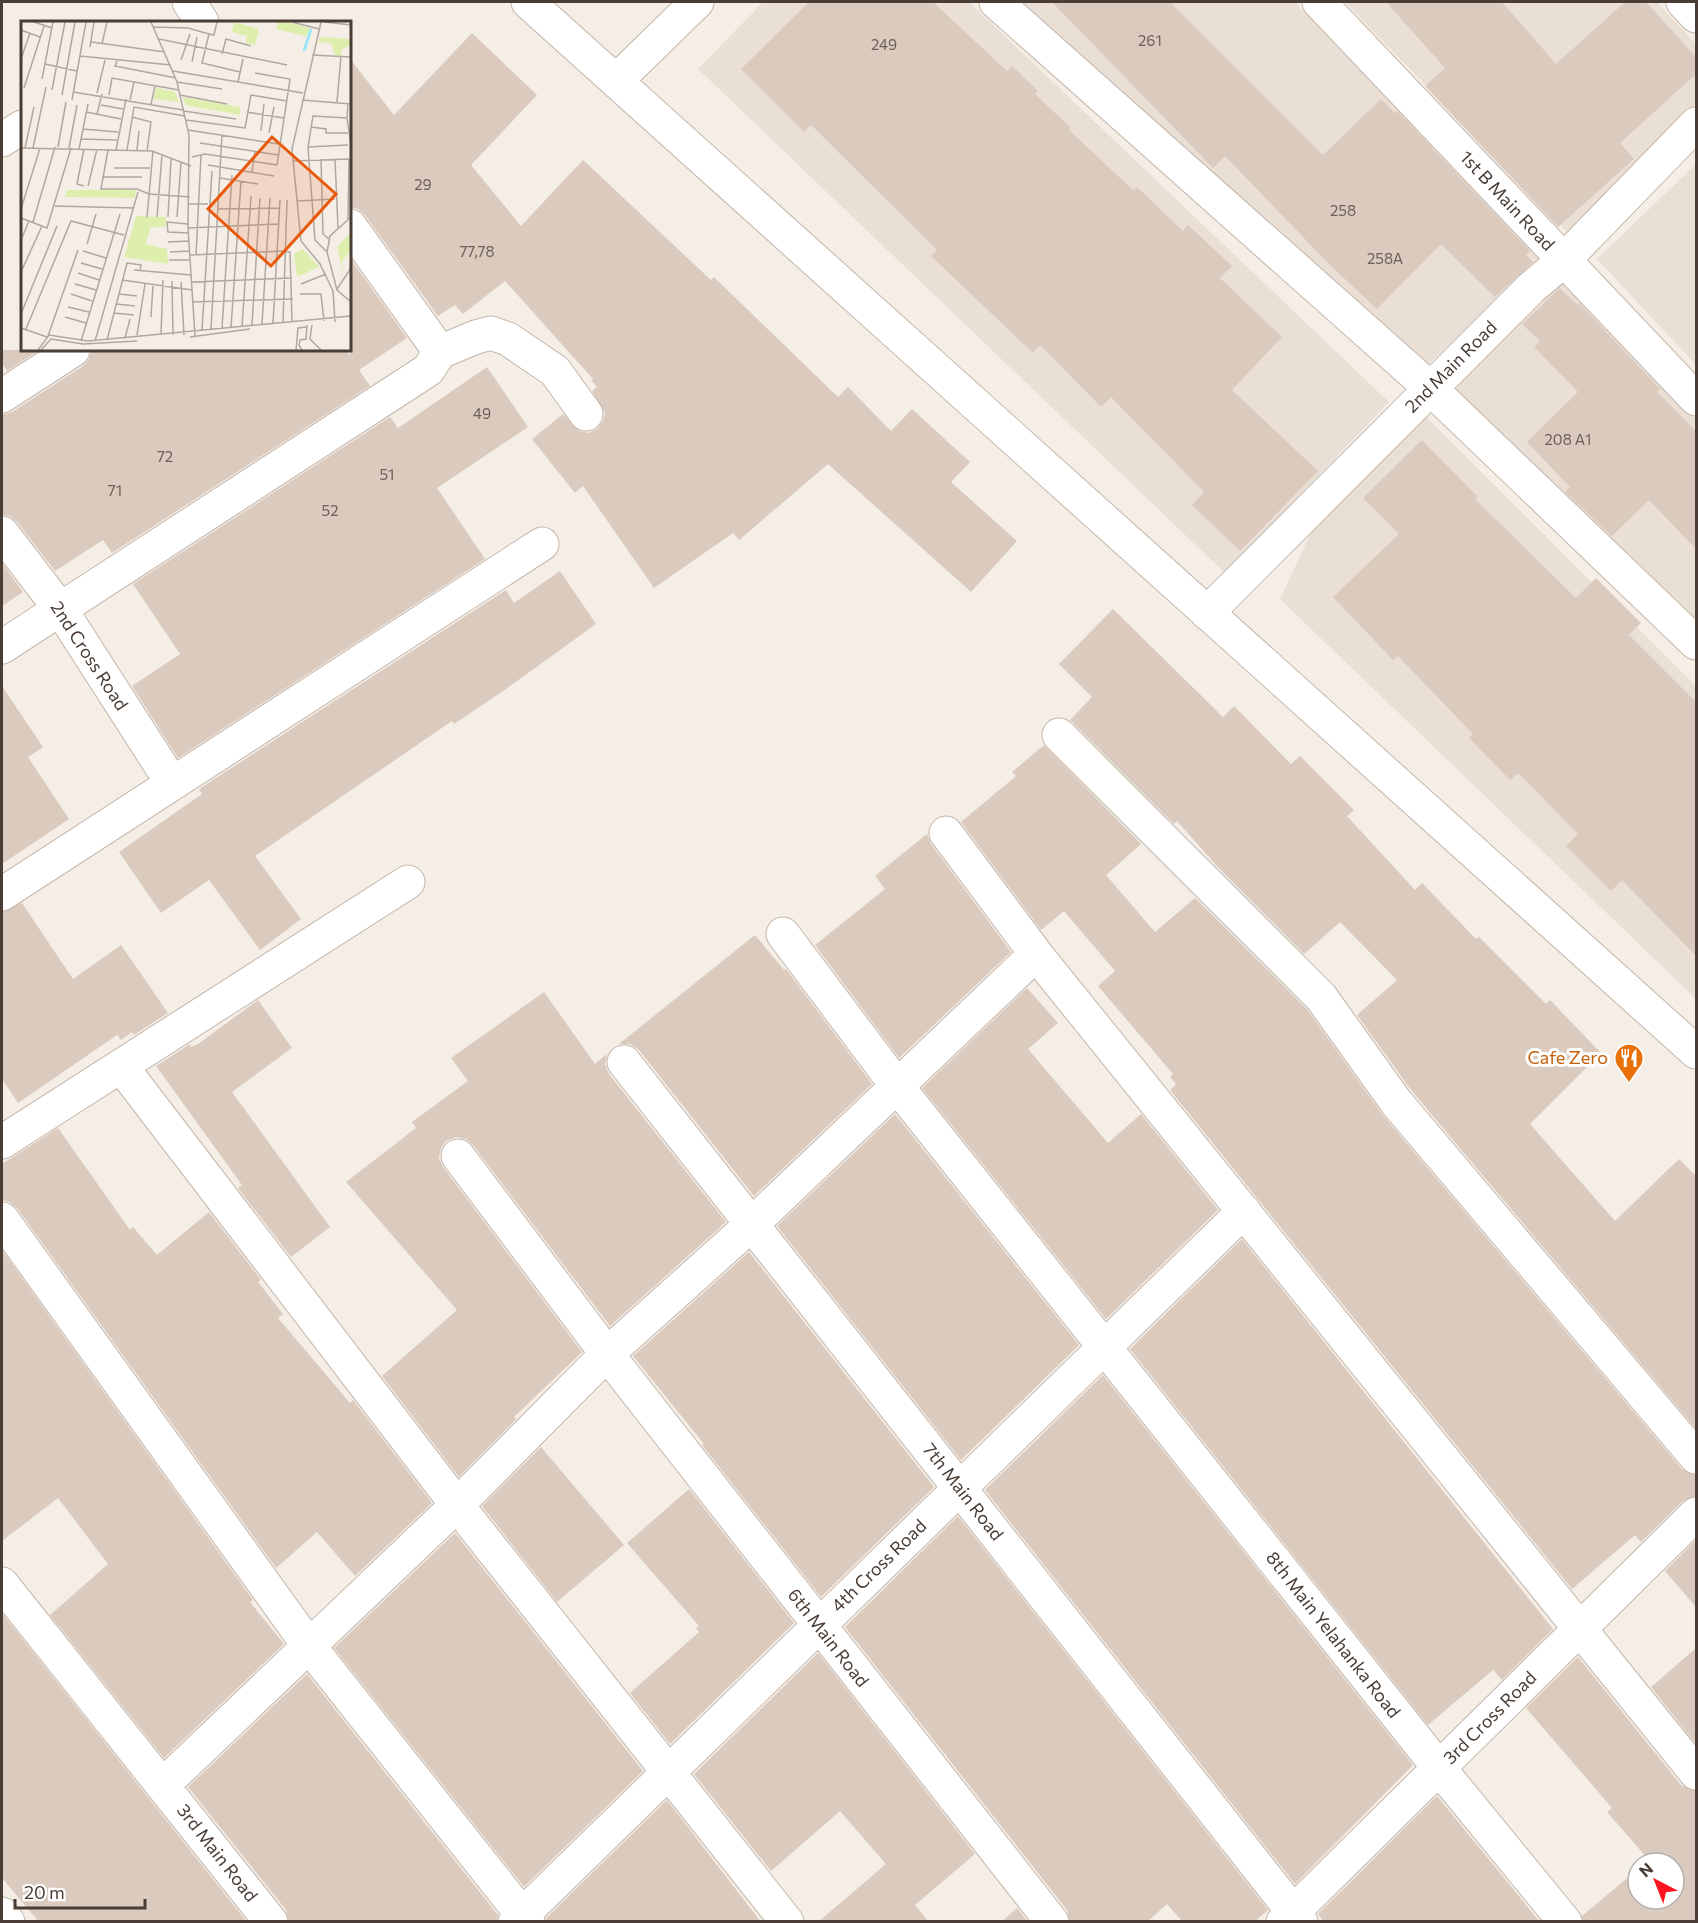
<svg xmlns="http://www.w3.org/2000/svg" width="1698" height="1923" font-family="Commissioner,sans-serif">
  <rect width="100%" height="100%" fill="#f5eee7"/>
  <path fill="#eadfd4" d="M 763,2 L 969,2 L 1389,402 L 1225,573 L 698,69 Z
    M 1018,2 L 1295,2 L 1541,260 L 1424,368 Z
    M 1345,2 L 1657,2 L 1696,44 L 1696,104 L 1568,233 Z
    M 1696,164 L 1696,365 L 1597,259 Z
    M 1569,276 L 1696,416 L 1696,635 L 1449,391 Z
    M 1425,416 L 1696,686 L 1696,999 L 1280,599 L 1315,524 Z"/>
  <path fill="#dbcabe" d="M 809,2 L 933,2 L 1007,71 L 1012,66 L 1038,91 L 1035,94 L 1071,128 L 1069,130 L 1134,191 L 1137,187 L 1183,231 L 1188,225 L 1232,266 L 1220,278 L 1282,337 L 1232,390 L 1318,471 L 1240,551 L 1192,505 L 1204,492 L 1111,397 L 1101,407 L 1040,345 L 1033,353 L 931,256 L 937,250 L 811,125 L 804,132 L 741,69 Z
    M 1052,2 L 1170,2 L 1323,155 L 1381,99 L 1395,113 L 1397,111 L 1530,251 L 1526,255 L 1533,262 L 1495,297 L 1441,244 L 1377,309 L 1328,263 L 1225,156 L 1213,168 Z
    M 1386,2 L 1502,2 L 1556,64 L 1625,2 L 1646,2 L 1696,57 L 1696,74 L 1620,143 L 1634,159 L 1558,227 L 1425,86 L 1445,68 Z
    M 472,33 L 537,95 L 471,165 L 521,226 L 583,160 L 711,280 L 714,277 L 838,397 L 848,387 L 891,431 L 912,409 L 970,462 L 951,482 L 1017,541 L 971,592 L 828,464 L 739,540 L 733,533 L 654,588 L 583,486 L 575,493 L 532,439 L 563,414 L 579,431 L 588,433 L 597,429 L 603,421 L 605,413 L 592,391 L 597,387 L 591,380 L 593,379 L 505,281 L 463,314 L 455,305 L 438,316 L 365,215 L 358,209 L 350,207 L 350,59 L 394,115 Z
    M 350,258 L 407,338 L 359,370 L 370,386 L 112,553 L 103,540 L 55,571 L 17,522 L 10,516 L 2,515 L 2,415 L 12,412 L 83,366 L 89,359 L 92,350 L 346,350 L 350,355 Z
    M 1560,288 L 1577,305 L 1579,303 L 1660,389 L 1657,392 L 1696,431 L 1696,549 L 1649,500 L 1612,536 L 1565,492 L 1570,487 L 1527,442 L 1578,392 L 1534,347 L 1540,341 L 1522,324 Z
    M 2,350 L 39,350 L 7,371 L 2,363 Z
    M 487,367 L 528,427 L 437,488 L 485,559 L 178,758 L 132,686 L 180,654 L 133,584 L 390,417 L 398,428 Z
    M 1422,440 L 1478,497 L 1475,499 L 1576,598 L 1596,578 L 1641,623 L 1629,635 L 1696,702 L 1696,956 L 1622,880 L 1611,891 L 1566,846 L 1578,834 L 1518,773 L 1510,780 L 1469,738 L 1473,734 L 1398,656 L 1393,660 L 1333,597 L 1399,534 L 1363,498 Z
    M 2,563 L 23,592 L 2,606 Z
    M 560,571 L 596,624 L 506,689 L 454,724 L 452,721 L 255,856 L 301,919 L 260,950 L 209,880 L 161,913 L 119,852 L 202,794 L 199,789 L 506,590 L 514,603 Z
    M 1113,609 L 1223,717 L 1234,706 L 1291,764 L 1300,756 L 1354,810 L 1347,816 L 1415,890 L 1422,883 L 1476,939 L 1479,937 L 1546,1004 L 1550,1000 L 1601,1053 L 1530,1124 L 1615,1221 L 1679,1159 L 1696,1176 L 1696,1429 L 1411,1090 L 1357,1015 L 1397,980 L 1340,922 L 1304,954 L 1216,865 L 1177,821 L 1174,824 L 1070,720 L 1092,697 L 1059,664 Z
    M 2,686 L 43,747 L 28,757 L 69,819 L 2,864 Z
    M 1044,745 L 1141,844 L 1106,875 L 1155,932 L 1195,898 L 1307,1009 L 1382,1114 L 1682,1469 L 1696,1475 L 1696,1496 L 1683,1501 L 1641,1542 L 1635,1535 L 1572,1589 L 1170,1090 L 1176,1084 L 1170,1077 L 1173,1074 L 1098,986 L 1115,971 L 1064,911 L 1041,930 L 961,822 L 1016,776 L 1012,772 Z
    M 927,834 L 931,844 L 1011,952 L 899,1058 L 815,945 L 885,889 L 875,876 Z
    M 22,903 L 73,979 L 121,945 L 168,1013 L 134,1035 L 132,1032 L 121,1040 L 117,1035 L 18,1103 L 2,1079 L 2,912 Z
    M 755,935 L 784,970 L 786,969 L 872,1084 L 754,1196 L 639,1050 L 630,1044 L 619,1044 Z
    M 1027,988 L 1058,1023 L 1028,1049 L 1108,1143 L 1141,1114 L 1218,1210 L 1106,1319 L 922,1088 Z
    M 544,992 L 595,1064 L 607,1054 L 605,1064 L 609,1074 L 726,1222 L 610,1326 L 473,1145 L 466,1139 L 456,1137 L 446,1141 L 441,1148 L 439,1158 L 443,1167 L 582,1352 L 514,1417 L 516,1419 L 459,1477 L 382,1376 L 457,1310 L 346,1182 L 416,1128 L 412,1122 L 468,1081 L 451,1058 Z
    M 258,1000 L 292,1048 L 232,1092 L 330,1227 L 291,1257 L 238,1188 L 242,1185 L 156,1066 L 190,1044 L 191,1047 L 198,1044 Z
    M 895,1114 L 1079,1345 L 961,1460 L 777,1226 Z
    M 58,1128 L 130,1230 L 133,1227 L 157,1255 L 209,1212 L 261,1280 L 258,1282 L 283,1314 L 278,1318 L 350,1403 L 353,1400 L 432,1503 L 355,1576 L 317,1532 L 276,1568 L 17,1208 L 10,1202 L 2,1200 L 2,1164 Z
    M 1242,1239 L 1553,1629 L 1502,1680 L 1493,1670 L 1428,1725 L 1130,1349 Z
    M 2,1250 L 253,1600 L 250,1602 L 284,1644 L 164,1758 L 50,1615 L 108,1564 L 58,1498 L 2,1541 Z
    M 749,1252 L 934,1487 L 821,1597 L 702,1445 L 704,1444 L 633,1356 Z
    M 1103,1375 L 1413,1765 L 1295,1884 L 985,1490 Z
    M 541,1447 L 624,1545 L 557,1602 L 482,1506 Z
    M 689,1489 L 794,1623 L 670,1744 L 630,1693 L 699,1632 L 696,1628 L 699,1626 L 627,1543 Z
    M 958,1516 L 1268,1910 L 1254,1922 L 1183,1922 L 1167,1904 L 1147,1922 L 1070,1922 L 1067,1910 L 845,1627 Z
    M 455,1533 L 643,1771 L 524,1887 L 334,1648 Z
    M 1696,1540 L 1696,1607 L 1665,1571 Z
    M 2,1613 L 247,1922 L 39,1922 L 2,1878 Z
    M 1696,1648 L 1696,1744 L 1651,1687 Z
    M 818,1653 L 975,1854 L 915,1905 L 929,1922 L 818,1922 L 886,1864 L 840,1811 L 771,1871 L 694,1774 Z
    M 1578,1657 L 1681,1785 L 1696,1791 L 1696,1922 L 1583,1922 L 1582,1916 L 1638,1869 L 1638,1899 L 1674,1899 L 1674,1863 L 1645,1863 L 1649,1860 L 1607,1812 L 1612,1808 L 1526,1708 Z
    M 307,1674 L 498,1915 L 497,1922 L 289,1922 L 286,1910 L 188,1787 Z
    M 1437,1796 L 1540,1922 L 1324,1922 L 1318,1914 Z
    M 667,1800 L 761,1922 L 546,1922 L 546,1918 Z
    M 1017,1908 L 1028,1922 L 1001,1922 Z"/>
  <g fill="none" stroke-linecap="round" stroke-linejoin="round">
    <g stroke="#c5b6ab" stroke-width="35">
      <path id="minor" d="M 189,2 L 202,22
        M 996,2 L 1430,388 L 1696,643
        M 1319,2 L 1696,399
        M 1683,2 L 1696,16
        M 616,81 L 697,2
        M 2,140 L 22,127
        M 350,226 L 440,352
        M 2,396 L 73,350
        M 2,533 L 61,610 L 172,783
        M 1207,613 L 1531,288 L 1563,261 L 1696,124
        M 2,647 L 428,370 L 440,352 L 476,337 L 491,333 L 508,339 L 555,371 L 586,414
        M 1059,735 L 1321,997 L 1396,1102 L 1696,1457
        M 946,833 L 1036,954 L 1696,1773
        M 2,894 L 542,544
        M 783,934 L 897,1086 L 1439,1768 L 1565,1922
        M 624,1062 L 1301,1922
        M 121,1066 L 457,1505 L 787,1922
        M 2,1142 L 408,882
        M 458,1156 L 607,1354 L 1052,1922
        M 2,1219 L 309,1646 L 528,1922
        M 2,1584 L 271,1922
        M 163,1785 L 457,1505 L 607,1354 L 752,1224 L 1036,954
        M 2,1914 L 8,1922
        M 515,1922 L 1244,1211
        M 1283,1922 L 1696,1514"/>
    </g>
    <g stroke="#c5b6ab" stroke-width="35">
      <path id="tertiary" d="M 528,2 L 1696,1052"/>
    </g>
    <use href="#minor" stroke="#fff" stroke-width="33"/>
    <use href="#tertiary" stroke="#fff" stroke-width="33"/>
  </g>
  <defs>
    <g id="restaurant-pin" transform="scale(1.5)"><path d="M0 17L-7.5 6A9.5 9.5 0 1 1 7.5 6Z" fill="#e8710a" stroke="#fff"/><path d="M-5-6h1v4h1v-4h1v4h1v-4h1v5L-1.5 .5V6h-2V.5L-5-1ZM5-6V6H3V1.5H1.5Q1.5-4 5-6Z" fill="#fff"/></g>
  </defs>
  <g fill-rule="evenodd">
    <use href="#restaurant-pin" x="1629" y="1058"/>
  </g>
  <g text-anchor="middle" stroke-width="6" stroke-linejoin="round" paint-order="stroke">
    <g font-size="15" fill="#6e6057">
      <text x="1150" y="46">261</text>
      <text x="884" y="50">249</text>
      <text x="423" y="190">29</text>
      <text x="1343" y="216">258</text>
      <text x="477" y="257">77,78</text>
      <text x="1385" y="264">258A</text>
      <text x="482" y="419">49</text>
      <text x="1568" y="445">208 A1</text>
      <text x="165" y="462">72</text>
      <text x="387" y="480">51</text>
      <text x="115" y="496">71</text>
      <text x="330" y="516">52</text>
    </g>
    <g font-size="18" fill="#493d35" stroke="#fff">
      <text transform="translate(1507 201) rotate(47)" y="6">1st B Main Road</text>
      <text transform="translate(1451 367) rotate(-45)" y="6">2nd Main Road</text>
      <text transform="translate(89 656) rotate(57)" y="6">2nd Cross Road</text>
      <text transform="translate(963 1492) rotate(52)" y="6">7th Main Road</text>
      <text transform="translate(879 1566) rotate(-44)" y="6">4th Cross Road</text>
      <text transform="translate(1333 1635) rotate(52)" y="6">8th Main Yelahanka Road</text>
      <text transform="translate(828 1638) rotate(52)" y="6">6th Main Road</text>
      <text transform="translate(1490 1718) rotate(-45)" y="6">3rd Cross Road</text>
      <text transform="translate(217 1853) rotate(52)" y="6">3rd Main Road</text>
    </g>
    <g font-size="18" fill="#c56008" stroke="#fff" text-anchor="end">
      <text x="1608" y="1064">Cafe Zero</text>
    </g>
  </g>
  <g transform="translate(21 21)">
    <rect width="330" height="330" fill="#f5eee7"/>
    <path d="M 213,1 L 238,8 L 234,24 L 225,22 L 226,15 L 211,11 ZM 257,1 L 266,1 L 289,7 L 285,15 L 255,8 ZM 299,16 L 330,18 L 330,24 L 321,28 L 320,35 L 314,34 L 310,22 L 297,21 ZM 135,67 L 154,71 L 158,81 L 132,78 ZM 162,76 L 219,86 L 219,94 L 164,84 ZM 46,169 L 115,169 L 114,177 L 44,176 ZM 115,195 L 145,196 L 145,205 L 129,207 L 125,223 L 146,228 L 147,243 L 103,236 ZM 330,211 L 330,229 L 321,240 L 322,253 L 316,226 ZM 282,228 L 298,246 L 276,256 L 273,233 Z" fill="#deeeac"/>
    <path fill="none" stroke="#9de6f8" stroke-width="3" d="M 283,30 L 290,8"/>
    <path fill="none" stroke="#b0a7a0" stroke-width="1.5" d="M 13,1 L 31,7M 130,1 L 156,61 L 168,114 L 167,207 L 174,315M 271,1 L 298,8M 300,1 L 271,128 L 280,220 L 299,243 L 312,270 L 314,301M 304,1 L 330,4M 132,6 L 167,7 L 188,13 L 181,42 L 219,51M 0,9 L 19,16M 188,13 L 193,14 L 196,1M 138,18 L 266,44M 70,21 L 144,31M 81,23 L 86,1M 69,26 L 73,1M 201,33 L 205,18 L 230,25M 291,34 L 330,36M 59,35 L 150,44M 0,38 L 9,12M 160,39 L 169,13M 96,40 L 94,45 L 155,57M 171,41 L 176,16M 24,43 L 56,50M 152,50 L 282,72M 234,52 L 269,58 L 256,144M 21,58 L 32,1M 156,61 L 201,68M 217,61 L 222,38M 3,67 L 23,5M 31,69 L 44,1M 52,71 L 162,89M 76,72 L 84,39M 41,74 L 54,1M 88,74 L 91,57 L 158,69M 159,74 L 206,83M 51,79 L 65,1M 109,79 L 113,61M 281,79 L 330,83M 316,81 L 320,35M 130,83 L 134,65M 80,84 L 102,88M 163,90 L 215,98M 65,91 L 100,98M 226,91 L 263,97M 76,93 L 81,73M 111,96 L 130,101 L 126,130M 326,97 L 330,124M 165,99 L 224,107 L 230,74 L 266,80M 290,106 L 305,108 L 305,112 L 327,112M 62,108 L 67,83M 167,109 L 258,123M 240,110 L 243,83M 248,112 L 253,86M 60,118 L 62,108 L 97,111M 179,122 L 257,134M 37,126 L 45,81M 287,126 L 327,124M 0,127 L 131,130 L 170,145M 4,127 L 13,86M 12,127 L 25,66M 48,127 L 56,84M 58,128 L 60,118 L 96,119M 63,128 L 56,163 L 63,165M 87,129 L 80,168 L 116,168 L 128,173 L 169,176M 95,129 L 105,78M 106,129 L 113,86 L 164,95M 116,129 L 118,110M 171,136 L 184,133 L 256,144M 300,138 L 302,213 L 308,218M 314,138 L 317,207M 272,140 L 328,138M 187,144 L 253,155M 93,147 L 129,147M 231,151 L 234,130M 81,156 L 121,156M 199,157 L 237,163M 67,165 L 76,128M 276,180 L 314,178M 168,183 L 187,183M 34,185 L 113,187M 0,188 L 19,127M 197,188 L 258,187M 126,196 L 132,130M 136,196 L 141,134M 147,196 L 150,138M 156,196 L 160,142M 330,196 L 309,215 L 306,231 L 316,269 L 330,281M 0,197 L 26,207 L 50,127M 327,199 L 328,138M 12,201 L 34,126M 167,203 L 146,201 L 147,211 L 168,212M 167,207 L 257,203M 0,219 L 8,200M 147,221 L 168,220M 66,223 L 75,193M 62,230 L 85,237M 149,231 L 169,230M 266,231 L 269,231 L 271,300M 306,231 L 294,219 L 287,126 L 292,95 L 326,97 L 327,82M 169,234 L 266,230M 175,234 L 180,134M 148,239 L 169,239M 60,242 L 81,248M 113,249 L 170,254M 0,251 L 21,205M 57,252 L 78,259M 101,259 L 171,269M 151,260 L 152,314M 160,261 L 163,314M 171,261 L 271,257M 54,263 L 75,269M 280,263 L 305,253M 316,268 L 330,247M 50,273 L 71,280M 98,273 L 116,275M 279,273 L 300,273 L 303,300M 172,281 L 272,278M 95,283 L 114,285M 47,286 L 68,291M 93,292 L 113,294M 0,293 L 36,205M 44,296 L 65,302M 130,296 L 132,265M 252,302 L 259,179M 262,302 L 266,179M 241,303 L 249,177M 231,304 L 239,177M 291,304 L 289,318 L 300,329M 221,306 L 230,175M 0,307 L 26,316M 201,307 L 211,154M 210,307 L 220,160M 5,308 L 50,200 L 103,214M 190,308 L 201,114M 181,309 L 191,150M 140,313 L 142,259M 116,314 L 124,263M 27,315 L 57,229M 169,316 L 229,308M 104,317 L 109,298M 86,319 L 106,242 L 120,244 L 119,250M 60,320 L 99,193M 74,320 L 117,171M 17,329 L 28,314 L 67,320 L 330,295M 20,329 L 30,318 L 62,323 L 116,320M 275,329 L 277,307 L 286,306M 281,329 L 278,324 L 279,319 L 285,318 L 286,304"/>
    <path fill="#e8590c" fill-opacity="0.15" stroke="#e8590c" stroke-width="3" d="M 251,116 L 315,173 L 250,245 L 187,188 Z"/>
    <rect width="330" height="330" fill="none" stroke="#493d35" stroke-width="3"/>
  </g>
  <rect width="1698" height="1923" fill="none" stroke="#493d35" stroke-width="6"/>
  <g transform="translate(1656 1881) rotate(318)"><circle r="28" fill="#ffffff" stroke="#b6b1ae" stroke-width="1.5"/>
  <path d="M0-4.5L10 22L0 15L-10 22Z" fill="#ff1422"/>
  <text y="-9" font-size="16" font-weight="bold" text-anchor="middle" fill="#493d35">N</text>
  </g>
  <path d="M15 1899v9h130v-9" fill="none" stroke="#493d35" stroke-width="3"/>
  <text x="24" y="1899" font-size="18" fill="#493d35" stroke="#ffffff" stroke-width="4.5" paint-order="stroke">20 m</text>
</svg>
